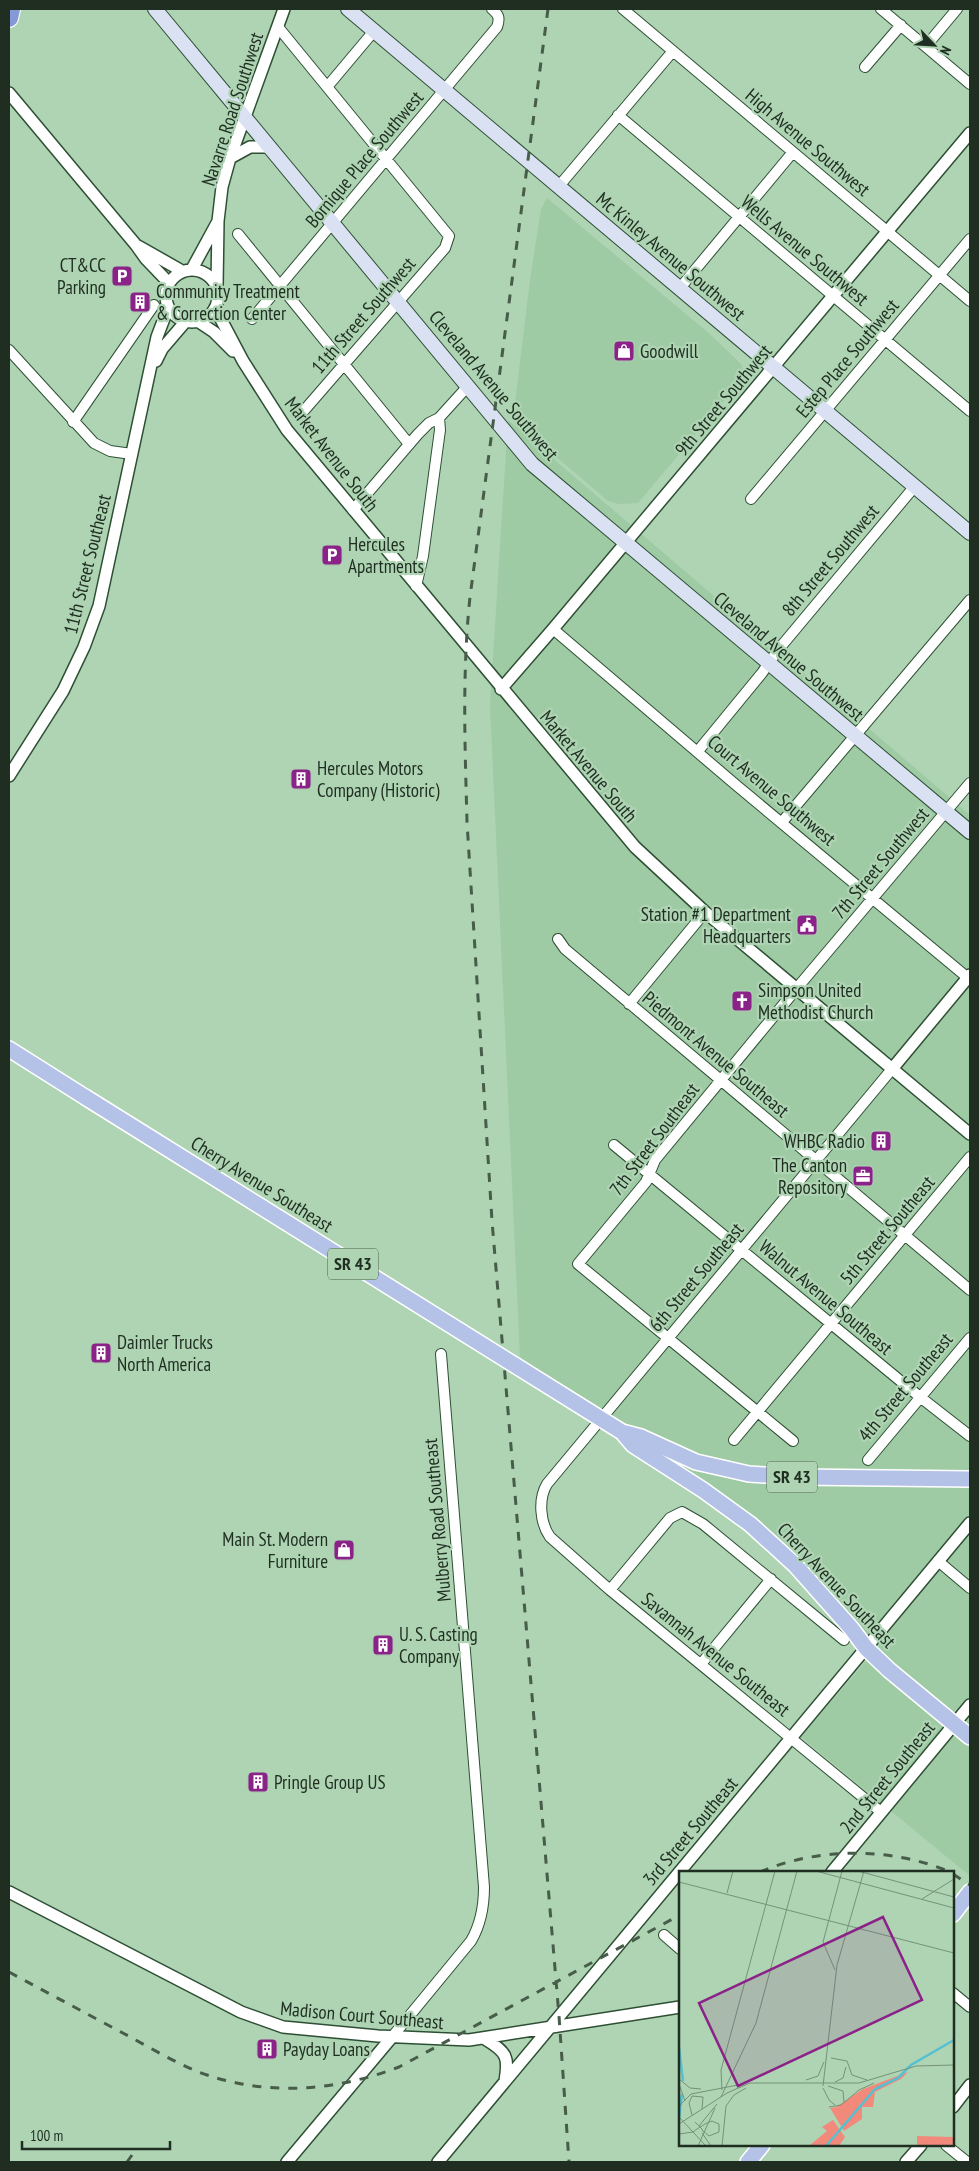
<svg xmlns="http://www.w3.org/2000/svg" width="979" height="2171" font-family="'PT Sans Narrow',sans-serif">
  <rect width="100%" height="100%" fill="#aed4b3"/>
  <path fill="#9ecaa4" d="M 547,198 L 711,335 L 742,365 L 743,378 L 638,503 L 619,504 L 608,501 L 513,420 L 530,280 L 541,209 Z
    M 508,420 L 970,815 L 970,1876 L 801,1737 L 879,1646 L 864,1634 L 822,1584 L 757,1520 L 520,1357 L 490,705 Z"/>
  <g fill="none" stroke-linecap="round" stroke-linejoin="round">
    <g stroke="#2e4f34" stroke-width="12">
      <path id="minor" d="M 623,9 L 970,301
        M 881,9 L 970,84
        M 278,27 L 449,236 L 445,248 L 301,414
        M 926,46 L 957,9
        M 865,67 L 901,25
        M 327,87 L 374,31
        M 618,115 L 970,411
        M 559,186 L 673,51
        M 238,234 L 409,444
        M 680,288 L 793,152
        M 252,319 L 497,27 C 500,18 499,15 492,9
        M 9,350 L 94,443 L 110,451 L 132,454
        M 73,422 L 154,305
        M 751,499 L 970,239
        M 353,510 L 418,434 L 429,423 L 439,418 L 468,386
        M 416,586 L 423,556 L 440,430 L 439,418
        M 553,629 L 736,785 L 968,978
        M 698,751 L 762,673 L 778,650 L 915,486
        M 782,822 L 970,600
        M 558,939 L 565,949 L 970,1290
        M 629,1004 L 705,912
        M 614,1145 L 920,1397 L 970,1436
        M 734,1440 L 970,1157
        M 793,1441 L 578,1264 L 646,1182 L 655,1160 L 797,988 L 970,783
        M 868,1460 L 970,1338
        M 938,1561 L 970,1588
        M 610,1590 L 670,1518 L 682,1512 L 703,1524 L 844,1640
        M 701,1664 L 771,1579
        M 881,1812 L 610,1590 L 550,1537 C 540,1523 538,1499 547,1484 L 892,1069
        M 664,1935 L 680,1949
        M 953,1993 L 970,2007
        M 392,2037 L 471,1941 C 481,1924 484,1907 484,1887 L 441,1354
        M 946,2145 L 967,2162"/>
    </g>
    <g stroke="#2e4f34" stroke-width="14">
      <path id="tertiary" d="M 9,93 L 136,245 L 146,259 L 169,283
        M 230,158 L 250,147 L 270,147
        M 138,246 L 182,271
        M 192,269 L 217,223
        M166 296a26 26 0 1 1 52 0a26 26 0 1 1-52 0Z
        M 217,287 L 218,221 L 222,187 L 230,158 L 284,9
        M 215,308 L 243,361 L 287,430 L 635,847 L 705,912 L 970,1134
        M 199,322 L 214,332 L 233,351
        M 156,361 L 162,349 L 186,321
        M 501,689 L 553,629 L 970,133
        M 9,776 L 63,691 L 84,647 L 99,606 L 157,337 L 168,308
        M 892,1069 L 970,975
        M 832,1872 L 970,1705
        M 9,1892 L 241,2012 L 283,2027 L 378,2036 L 469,2040 L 680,2007
        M 485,2039 C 507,2052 509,2057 505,2081
        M 953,2107 L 970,2085
        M 287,2162 L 392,2037
        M 438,2162 L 970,1523
        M 906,2162 L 921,2145"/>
    </g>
    <g stroke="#2e4f34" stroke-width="16">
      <path id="secondary" d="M 155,9 L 532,464 L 970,832
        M 348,9 L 970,533"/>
    </g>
    <g stroke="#fff" stroke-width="18">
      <path id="primary" d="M 9,1049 L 85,1097
        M 622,1432 L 633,1445 L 703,1490 L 750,1524 L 795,1565 L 851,1628 L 866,1648 L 889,1670 L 970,1737
        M 622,1432 L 641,1437 L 696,1462 L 749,1474 L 799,1477 L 970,1479
        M 953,1914 L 970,1892
        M 748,2162 L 762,2145"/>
    </g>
    <g stroke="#fff" stroke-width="20">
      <path id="motorway" d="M 9,18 L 11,9"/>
    </g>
    <use href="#minor" stroke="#fff" stroke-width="10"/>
    <use href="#tertiary" stroke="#fff" stroke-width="11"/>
    <use href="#secondary" stroke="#dae1f3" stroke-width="14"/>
    <use href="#primary" stroke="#b5c2e7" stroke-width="15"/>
    <use href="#motorway" stroke="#849ad7" stroke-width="18"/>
    <path stroke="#475d4a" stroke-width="3" stroke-dasharray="9 9" stroke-linecap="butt" d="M 548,9 L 470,597 C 462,672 465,747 467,822 L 492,1221 L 559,2016 L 569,2162
      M 760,1872 C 818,1847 892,1847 950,1872
      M 953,1874 L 970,1885
      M 9,1972 C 46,1992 82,2011 119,2031 C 144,2044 170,2060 196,2071 C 263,2097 333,2092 399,2067 L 680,1915
      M 127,2162 L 132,2155"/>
    <g stroke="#fff" stroke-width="18" stroke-linecap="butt">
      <path id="primary-bridge" d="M 85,1097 L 622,1432"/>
    </g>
    <use href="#primary-bridge" stroke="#b5c2e7" stroke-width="15"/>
  </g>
  <defs>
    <g id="parking-square" transform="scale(1.125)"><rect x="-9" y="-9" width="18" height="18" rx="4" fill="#8a2288" stroke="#aed4b3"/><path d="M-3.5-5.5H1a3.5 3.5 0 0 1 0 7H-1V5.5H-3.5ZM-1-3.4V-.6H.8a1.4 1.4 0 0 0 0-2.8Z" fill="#fff"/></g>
    <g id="building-square" transform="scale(1.125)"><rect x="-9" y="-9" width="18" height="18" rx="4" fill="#8a2288" stroke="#aed4b3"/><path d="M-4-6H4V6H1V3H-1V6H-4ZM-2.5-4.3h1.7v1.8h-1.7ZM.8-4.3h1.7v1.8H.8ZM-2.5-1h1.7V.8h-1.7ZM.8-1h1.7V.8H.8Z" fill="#fff"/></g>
    <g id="shop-square" transform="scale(1.125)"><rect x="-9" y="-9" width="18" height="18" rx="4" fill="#8a2288" stroke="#aed4b3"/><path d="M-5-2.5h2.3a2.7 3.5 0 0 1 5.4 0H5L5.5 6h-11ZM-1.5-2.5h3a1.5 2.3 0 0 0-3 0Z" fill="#fff"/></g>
    <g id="civic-square" transform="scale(1.125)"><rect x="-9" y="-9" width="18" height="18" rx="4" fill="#8a2288" stroke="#aed4b3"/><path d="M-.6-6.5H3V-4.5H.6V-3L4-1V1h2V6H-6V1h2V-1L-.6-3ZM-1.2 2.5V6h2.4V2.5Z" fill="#fff"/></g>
    <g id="church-square" transform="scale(1.125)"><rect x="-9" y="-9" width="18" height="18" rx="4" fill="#8a2288" stroke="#aed4b3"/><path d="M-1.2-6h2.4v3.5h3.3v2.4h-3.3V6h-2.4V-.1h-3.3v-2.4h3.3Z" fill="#fff"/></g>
    <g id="office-square" transform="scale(1.125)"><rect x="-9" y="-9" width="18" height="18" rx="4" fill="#8a2288" stroke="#aed4b3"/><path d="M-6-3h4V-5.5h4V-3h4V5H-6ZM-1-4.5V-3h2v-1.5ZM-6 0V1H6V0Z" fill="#fff"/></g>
  </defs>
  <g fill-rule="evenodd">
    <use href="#parking-square" x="122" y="276"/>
    <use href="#building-square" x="140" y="302"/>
    <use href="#shop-square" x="624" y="351"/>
    <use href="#parking-square" x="332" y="555"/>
    <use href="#building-square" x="301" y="779"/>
    <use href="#civic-square" x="807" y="925"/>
    <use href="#church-square" x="742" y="1001"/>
    <use href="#building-square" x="881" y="1141"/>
    <use href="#office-square" x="863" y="1176"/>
    <use href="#building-square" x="101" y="1353"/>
    <use href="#shop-square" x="344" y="1550"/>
    <use href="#building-square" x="383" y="1645"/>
    <use href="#building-square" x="258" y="1782"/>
    <use href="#building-square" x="267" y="2049"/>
  </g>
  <g text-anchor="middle" stroke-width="4.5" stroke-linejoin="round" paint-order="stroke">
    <g fill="#aed4b3" stroke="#4a604d" stroke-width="1">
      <rect x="328" y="1248.5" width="50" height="31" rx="4"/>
      <rect x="767" y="1461.5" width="50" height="31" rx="4"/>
    </g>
    <g font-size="18" font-weight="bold" fill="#1f2e21">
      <text x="353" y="1270">SR 43</text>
      <text x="792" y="1483">SR 43</text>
    </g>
    <g font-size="19" fill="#1f2e21" stroke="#aed4b3">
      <text transform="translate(232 109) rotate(-72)" y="7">Navarre Road Southwest</text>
      <text transform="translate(808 142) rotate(40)" y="7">High Avenue Southwest</text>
      <text transform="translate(364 159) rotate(-50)" y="7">Bornique Place Southwest</text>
      <text transform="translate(805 250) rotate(40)" y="7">Wells Avenue Southwest</text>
      <text transform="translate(671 256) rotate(40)" y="7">Mc Kinley Avenue Southwest</text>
      <text transform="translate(363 315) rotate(-49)" y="7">11th Street Southwest</text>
      <text transform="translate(847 358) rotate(-50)" y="7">Estep Place Southwest</text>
      <text transform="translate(494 385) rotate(50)" y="7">Cleveland Avenue Southwest</text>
      <text transform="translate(723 400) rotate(-50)" y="7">9th Street Southwest</text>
      <text transform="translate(332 454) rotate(52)" y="7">Market Avenue South</text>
      <text transform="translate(830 560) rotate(-50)" y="7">8th Street Southwest</text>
      <text transform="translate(87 564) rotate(-76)" y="7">11th Street Southeast</text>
      <text transform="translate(789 656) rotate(40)" y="7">Cleveland Avenue Southwest</text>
      <text transform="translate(589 766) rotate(50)" y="7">Market Avenue South</text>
      <text transform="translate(772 790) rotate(40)" y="7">Court Avenue Southwest</text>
      <text transform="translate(880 863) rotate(-50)" y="7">7th Street Southwest</text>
      <text transform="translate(716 1054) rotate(40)" y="7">Piedmont Avenue Southeast</text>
      <text transform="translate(654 1139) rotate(-53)" y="7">7th Street Southeast</text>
      <text transform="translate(262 1184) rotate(32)" y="7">Cherry Avenue Southeast</text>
      <text transform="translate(887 1230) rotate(-50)" y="7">5th Street Southeast</text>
      <text transform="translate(696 1277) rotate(-50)" y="7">6th Street Southeast</text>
      <text transform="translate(826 1297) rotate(40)" y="7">Walnut Avenue Southeast</text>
      <text transform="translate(905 1387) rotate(-50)" y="7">4th Street Southeast</text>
      <text transform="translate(437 1520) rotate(-95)" y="7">Mulberry Road Southeast</text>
      <text transform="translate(837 1585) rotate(47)" y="7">Cherry Avenue Southeast</text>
      <text transform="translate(716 1654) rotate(39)" y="7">Savannah Avenue Southeast</text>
      <text transform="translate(887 1777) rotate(-51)" y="7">2nd Street Southeast</text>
      <text transform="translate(690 1831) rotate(-50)" y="7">3rd Street Southeast</text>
      <text transform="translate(362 2015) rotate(5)" y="7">Madison Court Southeast</text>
    </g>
    <g font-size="19" fill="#1f2e21" stroke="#aed4b3" text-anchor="start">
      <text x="106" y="272" text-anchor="end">CT&amp;CC<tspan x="106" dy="22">Parking</tspan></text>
      <text x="156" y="298">Community Treatment<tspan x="156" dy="22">&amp; Correction Center</tspan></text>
      <text x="640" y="358">Goodwill</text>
      <text x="348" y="551">Hercules<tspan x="348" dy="22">Apartments</tspan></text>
      <text x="317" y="775">Hercules Motors<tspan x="317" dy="22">Company (Historic)</tspan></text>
      <text x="791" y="921" text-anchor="end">Station #1 Department<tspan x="791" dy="22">Headquarters</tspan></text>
      <text x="758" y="997">Simpson United<tspan x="758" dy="22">Methodist Church</tspan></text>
      <text x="865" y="1148" text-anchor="end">WHBC Radio</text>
      <text x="847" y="1172" text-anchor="end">The Canton<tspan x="847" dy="22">Repository</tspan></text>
      <text x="117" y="1349">Daimler Trucks<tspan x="117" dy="22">North America</tspan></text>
      <text x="328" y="1546" text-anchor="end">Main St. Modern<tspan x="328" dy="22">Furniture</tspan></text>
      <text x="399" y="1641">U. S. Casting<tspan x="399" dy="22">Company</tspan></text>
      <text x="274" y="1789">Pringle Group US</text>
      <text x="283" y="2056">Payday Loans</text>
    </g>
  </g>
  <g transform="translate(679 1871)">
    <rect width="275" height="275" fill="#aed4b3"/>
    <path d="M 229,201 L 222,208 L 196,221 L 194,236 L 183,236 L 183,248 L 165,260 L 151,237 L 157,236 L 184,218 ZM 154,249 L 166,266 L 160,275 L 131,274 L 148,260 L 143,256 ZM 275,255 L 275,275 L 238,275 L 238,265 L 274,266 Z" fill="#f28a7c"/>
    <path fill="none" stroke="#54c0d1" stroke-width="2.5" d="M 0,177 L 4,210M 0,247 L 3,223M 147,275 L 196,218 L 219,207 L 232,194 L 275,169"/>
    <path fill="none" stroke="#759279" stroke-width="1" d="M 137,0 L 275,37M 179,0 L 275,26M 0,11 L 275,82M 48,22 L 54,0M 243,28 L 275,8M 156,99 L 144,71 L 163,0M 152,187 L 168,190M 168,190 L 173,204 L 188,209M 0,208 L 11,217 L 22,218M 127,209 L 139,205 L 145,191M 156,211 L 164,207 L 167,196M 0,213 L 6,230M 144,215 L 158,94 L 185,0M 149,215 L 164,220 L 165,231M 144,217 L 150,229 L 156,234M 43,219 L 42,199 L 96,0M 42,226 L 77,152 L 118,0M 0,235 L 12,223 L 59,214M 150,236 L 162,234 L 180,219 L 195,212M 13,244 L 10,232 L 13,225 L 24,226 L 23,238M 0,246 L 27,275M 0,253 L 48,222 L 71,212 L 180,212 L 237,195 L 275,194M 20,255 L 38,233M 23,262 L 32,275M 0,263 L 14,261 L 18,258 L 26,253 L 28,252 L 33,250 L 40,253 L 40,261 L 30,265 L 24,260 L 23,259 L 23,258 L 16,251M 19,275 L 36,237M 43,275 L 47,235 L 55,224 L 67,217"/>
    <path fill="#8a2288" fill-opacity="0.15" stroke="#8a2288" stroke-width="2.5" d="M 204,46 L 243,129 L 59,215 L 20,132 Z"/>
    <rect width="275" height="275" fill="none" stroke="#1f2e21" stroke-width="2.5"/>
  </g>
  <rect width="979" height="2171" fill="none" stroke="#1f2e21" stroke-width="20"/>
  <g transform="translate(934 45) rotate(115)" stroke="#aed4b3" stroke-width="4" paint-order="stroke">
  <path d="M0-4L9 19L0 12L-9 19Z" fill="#1f2e21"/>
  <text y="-8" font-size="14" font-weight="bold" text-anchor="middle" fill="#1f2e21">N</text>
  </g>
  <path d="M22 2141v8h148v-8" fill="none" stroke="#1f2e21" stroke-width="2.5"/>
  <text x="30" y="2141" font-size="15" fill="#1f2e21" stroke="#aed4b3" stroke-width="4" paint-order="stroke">100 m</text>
</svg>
